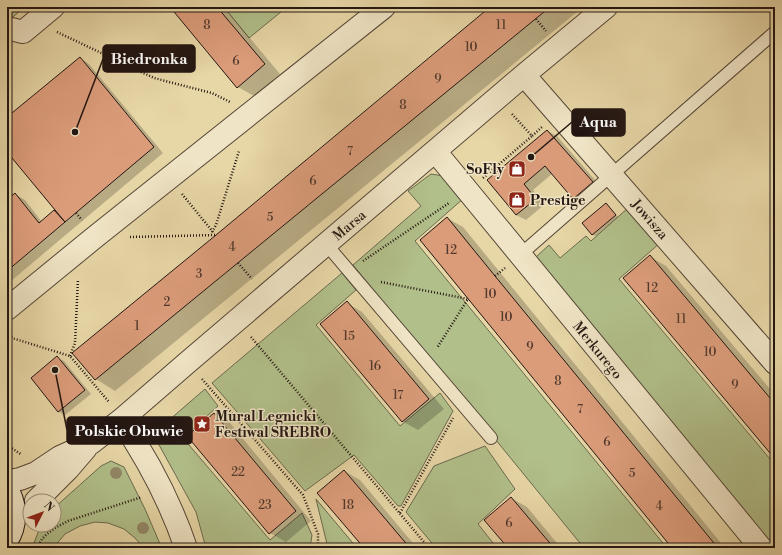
<svg xmlns="http://www.w3.org/2000/svg" width="782" height="555" font-family="'Libre Bodoni',serif">
  <rect width="100%" height="100%" fill="#e7d6a6"/>
  <filter id="stains"><feTurbulence type="fractalNoise" baseFrequency=".005" numOctaves="4"/><feColorMatrix values="0 0 0 0 .2 0 0 0 0 .09 0 0 0 0 .02 0 0 0 .5 -.17"/></filter>
  <radialGradient id="worn" r=".72"><stop offset=".6" stop-color="#630" stop-opacity="0"/><stop offset="1" stop-color="#630" stop-opacity=".3"/></radialGradient>
  <path fill="#b1bf8a" stroke="#6a6a4e" d="M 7,7 L 25,7 L 9,20 L 7,15 Z
    M 224,7 L 287,7 L 249,38 Z
    M 431,174 L 444,176 L 464,198 L 415,241 L 667,548 L 584,548 L 353,265 L 421,206 L 408,191 Z
    M 629,207 L 661,242 L 619,279 L 775,465 L 775,548 L 773,548 L 535,258 L 549,245 L 560,258 L 586,236 L 591,241 Z
    M 342,273 L 356,290 L 316,325 L 400,426 L 440,393 L 453,411 L 401,506 L 398,506 L 354,455 L 305,491 L 212,383 Z
    M 205,389 L 218,406 L 183,438 L 270,540 L 302,513 L 312,535 L 310,548 L 206,548 L 196,512 L 153,434 Z
    M 485,446 L 515,489 L 478,524 L 497,548 L 436,548 L 406,512 L 434,466 Z
    M 111,461 L 124,467 L 145,509 L 160,544 L 151,548 L 144,548 L 135,538 L 124,529 L 108,523 L 95,522 L 80,526 L 65,534 L 53,548 L 32,548 L 41,525 L 54,525 L 54,508 L 101,466 Z
    M 316,499 L 357,548 L 328,548 Z"/>
  <path fill="#0003" d="M 171,7 L 224,7 L 280,74 L 254,96 L 238,87 Z
    M 492,7 L 583,7 L 115,391 L 96,379 Z
    M 80,58 L 89,64 L 163,153 L 11,281 L 7,279 L 7,201 L 15,194 L 25,200 L 42,222 L 56,210 L 7,151 L 7,119 Z
    M 547,131 L 557,136 L 602,188 L 583,204 L 573,199 L 553,173 L 533,190 L 545,204 L 526,220 L 516,215 L 488,180 Z
    M 7,176 L 13,183 L 7,189 Z
    M 606,204 L 609,206 L 618,217 L 596,236 L 593,235 L 583,223 Z
    M 447,218 L 463,227 L 725,548 L 673,548 Z
    M 651,257 L 666,266 L 775,395 L 775,457 Z
    M 347,303 L 362,312 L 444,409 L 418,430 L 402,421 Z
    M 57,358 L 64,361 L 91,394 L 65,415 L 59,412 L 32,379 Z
    M 215,414 L 230,423 L 311,521 L 286,542 L 270,533 Z
    M 344,471 L 360,480 L 417,548 L 365,548 Z
    M 511,498 L 527,507 L 561,548 L 509,548 Z"/>
  <path fill="#db9c7a" stroke="#231612" d="M 170,7 L 217,7 L 265,64 L 237,88 Z
    M 490,7 L 550,7 L 95,380 L 72,353 L 216,235 Z
    M 80,57 L 154,147 L 65,222 L 7,152 L 7,117 Z
    M 547,130 L 593,182 L 573,199 L 545,166 L 524,184 L 536,199 L 516,215 L 487,180 Z
    M 15,193 L 39,223 L 54,210 L 65,222 L 7,271 L 7,200 Z
    M 606,203 L 616,215 L 592,235 L 582,223 Z
    M 447,217 L 495,276 L 718,548 L 672,548 L 420,240 Z
    M 650,255 L 775,404 L 775,459 L 623,278 Z
    M 347,301 L 429,399 L 402,422 L 320,324 Z
    M 57,356 L 85,390 L 58,412 L 31,378 Z
    M 214,413 L 296,511 L 269,534 L 187,436 Z
    M 344,470 L 410,548 L 364,548 L 317,493 Z
    M 511,497 L 554,548 L 508,548 L 484,520 Z"/>
  <g fill="none" stroke-linecap="round" stroke-linejoin="round">
    <g stroke="#544637" stroke-width="14">
      <path id="lane" d="M 326,244 L 491,438
        M 520,255 L 775,32"/>
    </g>
    <g stroke="#544637" stroke-width="24">
      <path id="street" d="M 7,28 L 23,32 L 53,7
        M 524,75 L 775,363
        M 435,151 L 761,548
        M 7,309 L 95,237 L 384,7
        M 121,420 C 147,458 171,504 186,548
        M 7,481 L 20,479 L 36,473 L 60,457 L 91,443 L 121,420 L 188,362 L 524,75 L 606,7
        M 36,501 L 68,469 L 86,448"/>
    </g>
    <g stroke="#231612" stroke-width="24">
      <path id="secondary" d="M 7,489 C 16,504 17,525 7,540"/>
    </g>
    <path stroke="#231612" stroke-width="2.5" stroke-dasharray="1 2" stroke-linecap="butt" d="M 536,19 L 546,31
      M 57,32 L 154,78 L 212,93 L 230,102
      M 512,114 L 532,136 L 542,127
      M 483,178 L 532,136
      M 182,194 L 213,232
      M 76,213 L 82,220
      M 212,232 L 216,225 L 239,151
      M 130,237 L 216,235
      M 363,261 L 449,203 L 450,203
      M 238,263 L 252,279
      M 495,276 L 505,268
      M 381,282 L 468,299 L 437,348
      M 7,333 L 12,338 L 70,356 L 109,402
      M 251,337 L 429,548
      M 70,356 L 75,343 L 78,279
      M 202,379 L 303,495 L 318,534 L 318,548
      M 7,445 L 22,455
      M 400,513 L 453,418
      M 37,548 L 42,539 L 47,534 L 55,528 L 68,521 L 142,497"/>
    <use href="#lane" stroke="#efe4c5" stroke-width="12"/>
    <use href="#street" stroke="#efe4c5" stroke-width="22"/>
    <use href="#secondary" stroke="#efe4c5" stroke-width="22"/>
  </g>
  <g fill="#938868">
    <circle cx="116" cy="473" r="6"/>
    <circle cx="143" cy="528" r="6"/>
  </g>
  <defs>
    <g id="shop-square" transform="scale(0.9)"><rect x="-9" y="-9" width="18" height="18" rx="4" fill="#8f2418" stroke="#efe4c5"/><path d="M-5-2.5h2.3a2.7 3.5 0 0 1 5.4 0H5L5.5 6h-11ZM-1.5-2.5h3a1.5 2.3 0 0 0-3 0Z" fill="#fff"/></g>
    <g id="sight-square" transform="scale(0.9)"><rect x="-9" y="-9" width="18" height="18" rx="4" fill="#8f2418" stroke="#efe4c5"/><path d="M0-6L1.8-2.2L6-1.7L2.9 1.2L3.7 5.4L0 3.3L-3.7 5.4L-2.9 1.2L-6-1.7L-1.8-2.2Z" fill="#fff"/></g>
  </defs>
  <g fill-rule="evenodd">
    <use href="#shop-square" x="517" y="169"/>
    <use href="#shop-square" x="517" y="200"/>
    <use href="#sight-square" x="202" y="424"/>
  </g>
  <g text-anchor="middle" stroke-width="3" stroke-linejoin="round" paint-order="stroke">
    <g font-size="12" fill="#51382c">
      <text x="207" y="29">8</text>
      <text x="501" y="29">11</text>
      <text x="471" y="51">10</text>
      <text x="236" y="65">6</text>
      <text x="438" y="83">9</text>
      <text x="403" y="109">8</text>
      <text x="350" y="155">7</text>
      <text x="313" y="185">6</text>
      <text x="270" y="221">5</text>
      <text x="232" y="251">4</text>
      <text x="451" y="254">12</text>
      <text x="199" y="278">3</text>
      <text x="652" y="292">12</text>
      <text x="490" y="298">10</text>
      <text x="167" y="306">2</text>
      <text x="506" y="321">10</text>
      <text x="681" y="323">11</text>
      <text x="137" y="330">1</text>
      <text x="349" y="340">15</text>
      <text x="530" y="351">9</text>
      <text x="710" y="356">10</text>
      <text x="375" y="370">16</text>
      <text x="558" y="385">8</text>
      <text x="735" y="389">9</text>
      <text x="398" y="399">17</text>
      <text x="580" y="413">7</text>
      <text x="607" y="446">6</text>
      <text x="238" y="476">22</text>
      <text x="632" y="477">5</text>
      <text x="265" y="509">23</text>
      <text x="348" y="509">18</text>
      <text x="659" y="510">4</text>
      <text x="509" y="527">6</text>
    </g>
    <g font-size="14" font-weight="bold" fill="#231612" stroke="#efe4c5" text-anchor="start">
      <text x="504" y="174" text-anchor="end">SoFly</text>
      <text x="530" y="205">Prestige</text>
      <text x="215" y="421">Mural Legnicki<tspan x="215" dy="16">Festiwal SREBRO</tspan></text>
    </g>
    <g font-size="14" fill="#231612" stroke="#efe4c5">
      <text transform="translate(650 219) rotate(49)" y="5">Jowisza</text>
      <text transform="translate(349 225) rotate(-40)" y="5">Marsa</text>
      <text transform="translate(598 350) rotate(51)" y="5">Merkurego</text>
    </g>
  </g>
  <path fill="none" stroke="#231612" stroke-width="1.5" d="M75 132L103 59M531 157L572 122M55 370L67 430"/>
  <g fill="#231612" stroke="#efe4c5" stroke-width="1.5">
    <circle cx="75" cy="132" r="4"/>
    <circle cx="531" cy="157" r="4"/>
    <circle cx="55" cy="370" r="4"/>
  </g>
  <g fill="#231612" stroke="#231612" stroke-width="1.5">
    <rect x="103" y="45" width="92" height="27" rx="4"/>
    <rect x="572" y="109" width="53" height="27" rx="4"/>
    <rect x="67" y="417" width="125" height="27" rx="4"/>
  </g>
  <g font-size="15" text-anchor="middle" font-weight="bold" fill="#fff">
    <text x="149" y="64">Biedronka</text>
    <text x="598" y="127">Aqua</text>
    <text x="129" y="436">Polskie Obuwie</text>
  </g>
  <rect width="782" height="555" fill="none" stroke="#e7d6a6" stroke-width="24"/>
  <rect x="8" y="8" width="766" height="539" fill="none" stroke="#231612" stroke-width="2"/>
  <rect x="12" y="12" width="758" height="531" fill="none" stroke="#231612"/>
  <g transform="translate(42 513) rotate(48)"><circle r="19" fill="#efe4c5" stroke="#9d927d"/>
  <path d="M0-3L7 15L0 10L-7 15Z" fill="#8f2418"/>
  <text y="-6" font-size="11" font-weight="bold" text-anchor="middle" fill="#231612">N</text>
  </g>
  <rect width="100%" height="100%" filter="url(#stains)"/>
  <rect width="100%" height="100%" fill="url(#worn)"/>
</svg>
